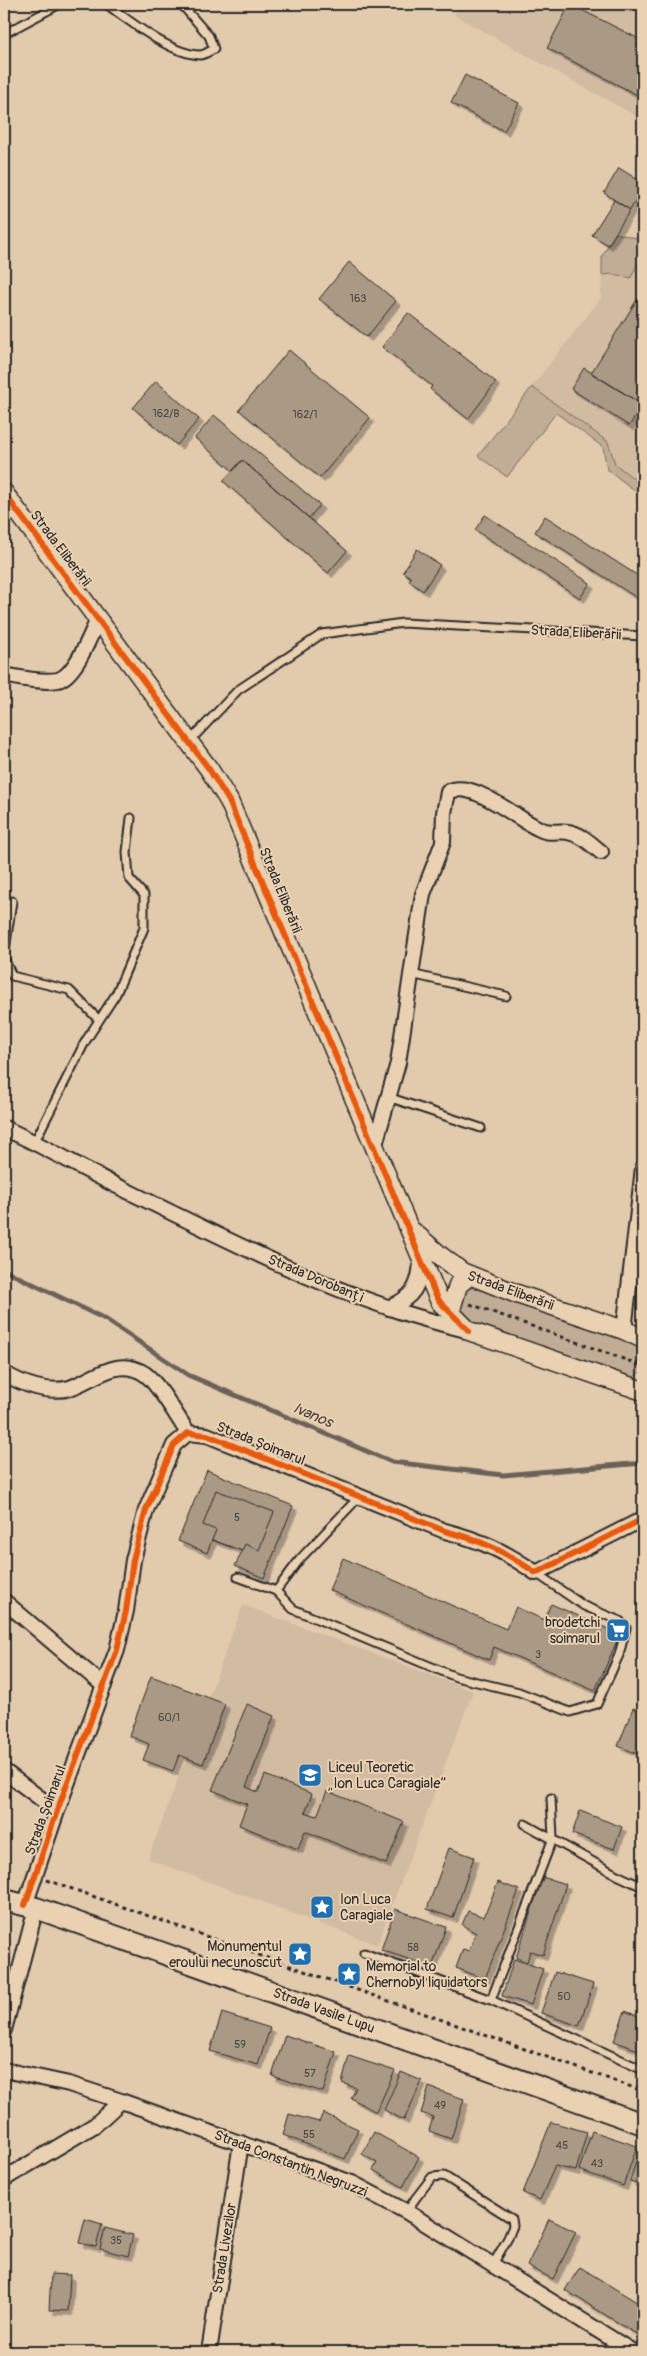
<svg xmlns="http://www.w3.org/2000/svg" width="647" height="2356" font-family="Pangolin,sans-serif">
  <defs>
    <filter id="shadow"><feDropShadow dx="4.5" dy="4.5" stdDeviation="0" flood-color="#0004"/></filter>
  </defs>
  <rect width="100%" height="100%" fill="#e2caad"/>
  <filter id="ink" filterUnits="userSpaceOnUse"><feTurbulence type="fractalNoise" baseFrequency=".02" numOctaves="2"/><feDisplacementMap in="SourceGraphic" scale="10" xChannelSelector="R" yChannelSelector="G"/><feConvolveMatrix kernelMatrix="1 2 1 2 8 2 1 2 1" color-interpolation-filters="sRGB"/></filter>
  <g filter="url(#ink)">
    <path fill="#d1bba1" d="M 462,4 L 643,4 L 643,120 L 454,15 Z
      M 602,257 L 643,257 L 643,497 L 607,469 L 603,447 L 556,413 L 507,477 L 478,456 L 601,298 Z
      M 243,1605 L 473,1691 L 377,1945 L 148,1859 Z"/>
    <path fill="#c1ad95" stroke="#766c60" d="M 616,233 L 643,240 L 643,261 L 639,260 L 631,278 L 612,274 L 602,275 L 602,256 Z
      M 532,387 L 608,442 L 615,464 L 643,486 L 643,497 L 607,469 L 603,447 L 556,413 L 507,477 L 478,456 Z
      M 477,1286 L 638,1344 L 643,1350 L 643,1370 L 631,1379 L 465,1319 C 455,1303 457,1292 477,1286 Z"/>
    <g fill="none" stroke-linecap="round" stroke-linejoin="round">
      <path stroke="#6b6259" stroke-width="5" d="M 4,1270 L 105,1319 L 188,1375 L 392,1462 L 503,1475 L 643,1463"/>
    </g>
    <path fill="#aa9984" stroke="#2b2b2b" filter="url(#shadow)" d="M 570,4 L 643,41 L 643,98 L 547,48 Z
      M 465,75 L 519,103 L 504,131 L 451,103 Z
      M 619,168 L 643,183 L 643,189 L 630,210 L 604,193 Z
      M 614,200 L 630,210 L 608,245 L 592,235 Z
      M 349,262 L 396,301 L 367,337 L 319,299 Z
      M 643,290 L 643,405 L 591,373 Z
      M 408,313 L 496,382 L 468,419 L 430,389 L 432,386 L 382,347 Z
      M 289,350 L 370,418 L 320,478 L 239,410 Z
      M 584,368 L 643,405 L 629,426 L 571,389 Z
      M 156,381 L 199,419 L 177,445 L 133,408 Z
      M 214,415 L 320,505 L 309,518 L 242,460 L 233,471 L 195,438 Z
      M 242,460 L 347,551 L 328,573 L 223,481 Z
      M 485,515 L 590,583 L 580,598 L 475,530 Z
      M 545,516 L 643,579 L 643,602 L 535,532 Z
      M 417,549 L 440,565 L 423,591 L 409,581 L 411,578 L 403,572 Z
      M 207,1470 L 293,1506 L 264,1578 L 235,1566 L 242,1551 L 212,1540 L 207,1553 L 178,1541 Z
      M 216,1490 L 274,1512 L 259,1550 L 245,1544 L 242,1551 L 212,1540 L 216,1530 L 203,1525 Z
      M 343,1558 L 506,1629 L 516,1607 L 544,1620 L 551,1604 L 620,1634 L 595,1691 L 494,1647 L 489,1660 L 329,1590 Z
      M 151,1676 L 225,1704 L 203,1764 L 179,1755 L 173,1771 L 143,1760 L 149,1744 L 129,1736 Z
      M 247,1704 L 274,1716 L 246,1787 L 258,1792 L 265,1775 L 312,1794 L 305,1812 L 317,1816 L 327,1791 L 404,1822 L 386,1864 L 305,1831 L 298,1849 L 239,1825 L 247,1804 L 212,1790 Z
      M 633,1708 L 643,1712 L 643,1756 L 618,1746 Z
      M 580,1811 L 622,1827 L 614,1849 L 572,1834 Z
      M 449,1848 L 474,1857 L 453,1918 L 427,1909 Z
      M 542,1877 L 566,1884 L 543,1955 L 530,1951 L 527,1962 L 516,1958 Z
      M 498,1882 L 519,1890 L 485,1979 L 456,1968 L 463,1949 L 469,1951 L 476,1933 L 462,1925 L 468,1911 L 484,1917 Z
      M 395,1909 L 446,1927 L 432,1967 L 381,1950 Z
      M 514,1959 L 543,1969 L 531,2005 L 502,1996 Z
      M 555,1972 L 593,1984 L 579,2026 L 541,2013 Z
      M 625,2011 L 643,2018 L 643,2052 L 614,2041 Z
      M 222,2013 L 270,2028 L 258,2065 L 210,2051 Z
      M 285,2035 L 336,2052 L 323,2092 L 272,2076 Z
      M 349,2056 L 395,2071 L 376,2112 L 351,2098 L 356,2088 L 342,2083 Z
      M 401,2072 L 422,2081 L 404,2120 L 384,2110 Z
      M 429,2087 L 464,2099 L 451,2139 L 429,2131 L 433,2117 L 421,2113 Z
      M 323,2113 L 358,2129 L 345,2159 L 283,2135 L 289,2114 L 319,2122 Z
      M 551,2122 L 587,2132 L 576,2171 L 555,2166 L 540,2200 L 523,2193 Z
      M 592,2131 L 637,2146 L 623,2186 L 579,2170 Z
      M 374,2132 L 419,2157 L 403,2187 L 373,2170 L 377,2163 L 362,2154 Z
      M 638,2155 L 643,2157 L 643,2186 L 630,2181 Z
      M 85,2219 L 102,2224 L 96,2247 L 79,2243 Z
      M 549,2219 L 576,2232 L 553,2279 L 527,2266 Z
      M 105,2228 L 133,2235 L 128,2256 L 100,2249 Z
      M 580,2267 L 643,2306 L 643,2338 L 565,2290 Z
      M 51,2274 L 70,2275 L 68,2311 L 49,2310 Z"/>
    <g fill="none" stroke-linecap="round" stroke-linejoin="round">
      <g stroke="#2b2b2b" stroke-width="11">
        <path id="service" d="M 106,4 C 130,21 170,54 200,55 C 204,55 210,51 214,49 L 209,36 L 181,4
          M 4,34 L 60,4
          M 189,742 L 238,690 L 322,634 L 403,623 L 643,636
          M 12,901 L 4,958 L 12,976 L 69,990 L 99,1020
          M 411,974 L 506,996
          M 388,1097 L 481,1128
          M 35,1141 L 85,1042 L 116,994 L 144,928 L 144,895 L 129,878 L 127,852 L 131,818
          M 238,1577 L 276,1591 L 300,1559 L 359,1497
          M 276,1591 L 293,1609 L 456,1677 L 519,1692 L 570,1712 L 597,1704 L 619,1655 L 626,1628 L 620,1621 L 584,1606 L 536,1573
          M 525,1824 L 617,1875 L 643,1887
          M 364,1953 L 491,2000 L 643,2070
          M 491,2000 L 553,1838 L 551,1798
          M 407,2212 L 415,2199 L 432,2177 L 444,2176 L 512,2219 L 513,2226 L 508,2238 L 492,2266"/>
      </g>
      <g stroke="#2b2b2b" stroke-width="18">
        <path id="minor" d="M 4,675 C 20,678 42,683 58,680 C 76,675 91,634 98,619
          M 4,1128 C 42,1145 78,1166 115,1185 C 206,1229 297,1277 393,1309 C 418,1318 444,1324 469,1331
          M 374,1148 L 398,1063 L 423,894 L 443,842 L 444,813 L 448,792 C 473,778 518,821 542,830 C 551,834 559,830 568,832 C 581,834 591,844 601,852
          M 389,1308 C 413,1297 420,1287 421,1260
          M 624,1330 L 643,1168
          M 4,1373 C 21,1384 49,1394 70,1388 C 95,1379 117,1356 145,1374 C 158,1383 178,1418 188,1433
          M 4,1601 L 104,1686
          M 4,1771 L 57,1811
          M 25,1905 L 57,1811 L 117,1650 L 126,1611 L 133,1560 L 146,1510 L 174,1445 L 188,1433 L 207,1435 L 445,1531 C 483,1541 504,1551 536,1573 L 643,1519
          M 4,2030 L 36,1908
          M 4,2070 L 69,2084 L 121,2101 L 352,2183 L 407,2212 L 633,2352
          M 4,2179 L 95,2125 L 121,2101
          M 209,2352 L 241,2143"/>
      </g>
      <g stroke="#2b2b2b" stroke-width="21">
        <path id="tertiary" d="M 4,493 L 209,769 L 229,801 L 440,1302 L 469,1331 L 643,1391
          M 411,1230 L 442,1257 L 462,1272 L 517,1294 L 624,1330 L 643,1339
          M 450,1313 L 458,1285 L 470,1275"/>
      </g>
      <g stroke="#2b2b2b" stroke-width="24">
        <path id="secondary" d="M 4,1900 L 36,1908 L 643,2124"/>
      </g>
      <path stroke="#2b2b2b" stroke-width="3" stroke-dasharray="4 4" stroke-linecap="butt" d="M 470,1304 L 643,1366
        M 47,1880 L 643,2091"/>
      <use href="#service" stroke="#ead1b2" stroke-width="7"/>
      <use href="#minor" stroke="#ead1b2" stroke-width="14"/>
      <use href="#tertiary" stroke="#ead1b2" stroke-width="18"/>
      <use href="#secondary" stroke="#ead1b2" stroke-width="20"/>
      <g stroke="#ead1b2" stroke-width="9">
        <path id="cycleway" d="M 4,493 L 209,769 L 229,801 L 434,1291 L 440,1302 L 469,1331
          M 25,1905 L 57,1811 L 117,1650 L 126,1611 L 133,1560 L 146,1510 L 174,1445 L 188,1433 L 207,1435 L 445,1531 C 483,1541 504,1551 536,1573 L 643,1519"/>
      </g>
      <use href="#cycleway" stroke="#e8590c" stroke-width="6"/>
    </g>
  </g>
  <defs>
    <g id="supermarket-square" transform="scale(1.25)"><rect x="-9" y="-9" width="18" height="18" rx="4" fill="#1f6fb2" stroke="#ead1b2"/><path d="M-6-5.5h2.5l.6 2H6L4.5 2H-2.5L-4.4-4H-6ZM-1.5 3.2a1.3 1.3 0 1 0 .1 0ZM3 3.2a1.3 1.3 0 1 0 .1 0Z" fill="#fff"/></g>
    <g id="school-square" transform="scale(1.25)"><rect x="-9" y="-9" width="18" height="18" rx="4" fill="#1f6fb2" stroke="#ead1b2"/><path d="M0-5L7-2L0 1L-7-2ZM-4 1L0 2.5L4 1V4Q0 6-4 4Z" fill="#fff"/></g>
    <g id="sight-square" transform="scale(1.25)"><rect x="-9" y="-9" width="18" height="18" rx="4" fill="#1f6fb2" stroke="#ead1b2"/><path d="M0-6L1.8-2.2L6-1.7L2.9 1.2L3.7 5.4L0 3.3L-3.7 5.4L-2.9 1.2L-6-1.7L-1.8-2.2Z" fill="#fff"/></g>
  </defs>
  <g fill-rule="evenodd">
    <use href="#supermarket-square" x="618" y="1630"/>
    <use href="#school-square" x="310" y="1775"/>
    <use href="#sight-square" x="322" y="1907"/>
    <use href="#sight-square" x="300" y="1954"/>
    <use href="#sight-square" x="349" y="1974"/>
  </g>
  <g text-anchor="middle" stroke-width="4" stroke-linejoin="round" paint-order="stroke">
    <g font-size="11" fill="#4b4641">
      <text x="358" y="302">163</text>
      <text x="166" y="417">162/B</text>
      <text x="305" y="418">162/1</text>
      <text x="237" y="1521">5</text>
      <text x="538" y="1658">3</text>
      <text x="169" y="1721">60/1</text>
      <text x="413" y="1951">58</text>
      <text x="564" y="2000">50</text>
      <text x="240" y="2048">59</text>
      <text x="310" y="2077">57</text>
      <text x="440" y="2109">49</text>
      <text x="309" y="2138">55</text>
      <text x="562" y="2149">45</text>
      <text x="597" y="2167">43</text>
      <text x="116" y="2244">35</text>
    </g>
    <g font-size="14" fill="#2b2b2b" stroke="#ead1b2">
      <text transform="translate(61 548) rotate(53)" y="5">Strada Eliberării</text>
      <text transform="translate(576 632) rotate(3)" y="5">Strada Eliberării</text>
      <text transform="translate(281 890) rotate(68)" y="5">Strada Eliberării</text>
      <text transform="translate(316 1278) rotate(23)" y="5">Strada Dorobanți</text>
      <text transform="translate(511 1290) rotate(20)" y="5">Strada Eliberării</text>
      <text transform="translate(261 1443) rotate(22)" y="5">Strada Șoimarul</text>
      <text transform="translate(45 1810) rotate(-70)" y="5">Strada Șoimarul</text>
      <text transform="translate(324 2010) rotate(20)" y="5">Strada Vasile Lupu</text>
      <text transform="translate(291 2163) rotate(21)" y="5">Strada Constantin Negruzzi</text>
      <text transform="translate(224 2248) rotate(-81)" y="5">Strada Livezilor</text>
    </g>
    <g font-size="14" fill="#2b2b2b" stroke="#ead1b2" text-anchor="start">
      <text x="600" y="1627" text-anchor="end">brodetchi<tspan x="600" dy="16">soimarul</tspan></text>
      <text x="328" y="1772">Liceul Teoretic<tspan x="328" dy="16">„Ion Luca Caragiale”</tspan></text>
      <text x="340" y="1904">Ion Luca<tspan x="340" dy="16">Caragiale</tspan></text>
      <text x="282" y="1951" text-anchor="end">Monumentul<tspan x="282" dy="16">eroului necunoscut</tspan></text>
      <text x="366" y="1971">Memorial to<tspan x="366" dy="16">Chernobyl liquidators</tspan></text>
    </g>
    <g font-size="15" font-style="italic" fill="#46423e" stroke="#ead1b2">
      <text transform="translate(313 1415) rotate(23)" y="5">Ivanos</text>
    </g>
  </g>
  <rect width="647" height="2356" fill="none" stroke="#ead1b2" stroke-width="20"/>
  <rect x="10" y="10" width="627" height="2336" fill="none" stroke="#2b2b2b" stroke-width="2" filter="url(#ink)"/>
</svg>
